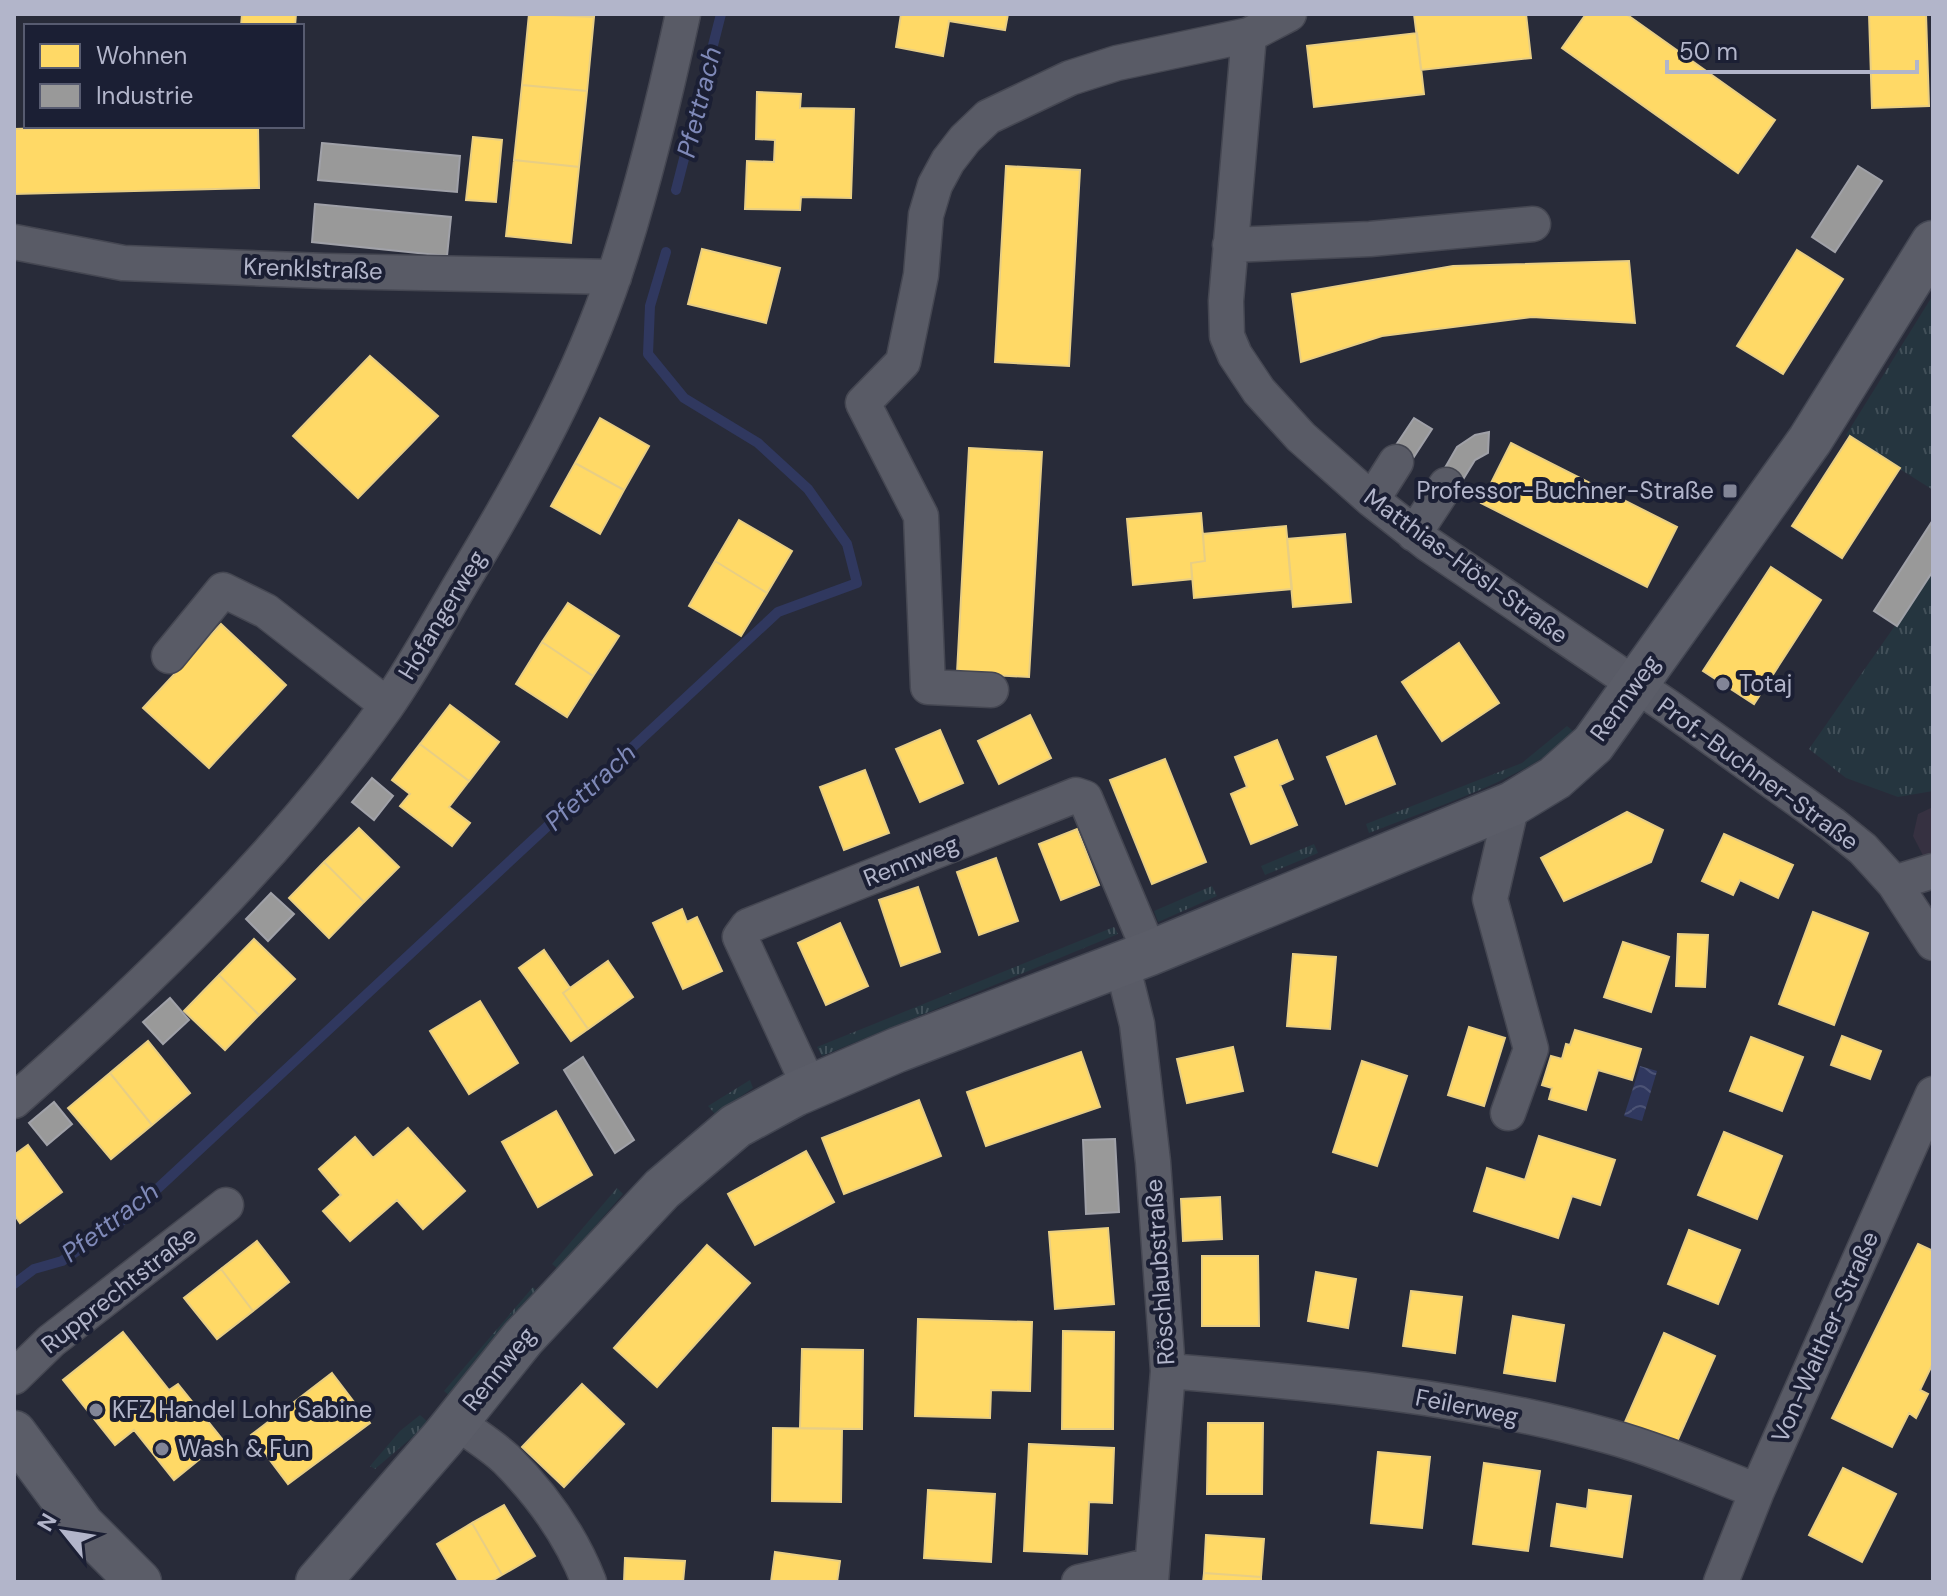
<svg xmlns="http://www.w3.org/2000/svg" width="1947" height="1596" font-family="'DM Sans',sans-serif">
  <defs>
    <pattern id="grass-tufts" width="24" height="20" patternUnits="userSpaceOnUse" patternTransform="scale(2)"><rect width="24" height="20" fill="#25353f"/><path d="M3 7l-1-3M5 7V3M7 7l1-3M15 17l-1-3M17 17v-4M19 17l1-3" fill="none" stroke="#425059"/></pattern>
    <pattern id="water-waves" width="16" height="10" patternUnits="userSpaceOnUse" patternTransform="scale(2)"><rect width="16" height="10" fill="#30385f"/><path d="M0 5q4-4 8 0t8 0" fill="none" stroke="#4c5375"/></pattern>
  </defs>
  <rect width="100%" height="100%" fill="#282b39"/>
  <path fill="#363141" d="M 1933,807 L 1933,875 L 1913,836 L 1918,814 Z"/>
  <path fill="url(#grass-tufts)" d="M 1933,295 L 1933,490 L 1846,435 Z
    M 1933,571 L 1933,791 L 1898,797 L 1846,778 L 1809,749 Z
    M 1567,726 L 1573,731 C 1543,774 1420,812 1369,833 L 1366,824 L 1522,763 Z
    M 1314,844 L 1318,853 L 1265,875 L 1261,866 Z
    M 1212,886 L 1217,896 L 1158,922 L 1154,911 Z
    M 1114,927 L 1118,934 L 822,1056 L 817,1047 Z
    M 750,1080 L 753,1088 L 715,1114 L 708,1106 Z
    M 617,1188 L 623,1194 L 558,1269 L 552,1264 Z
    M 533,1287 L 539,1293 L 451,1397 L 444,1391 Z
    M 420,1415 L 429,1423 L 375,1469 L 370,1466 L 400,1431 Z"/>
  <path fill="url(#water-waves)" d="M 1640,1066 L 1657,1071 L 1642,1121 L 1624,1116 Z"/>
  <path fill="#ffd966" stroke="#e8ce84" stroke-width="2" d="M 242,14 L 296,14 L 295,26 L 241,26 Z
    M 529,14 L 594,17 L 587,91 L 522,85 Z
    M 901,14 L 1008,14 L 1005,30 L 949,21 L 943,56 L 896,47 Z
    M 1414,14 L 1526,14 L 1531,58 L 1421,70 Z
    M 1586,14 L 1626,14 L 1775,120 L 1738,173 L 1562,48 Z
    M 1869,14 L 1926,14 L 1929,106 L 1872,108 Z
    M 1417,33 L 1424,94 L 1314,107 L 1307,46 Z
    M 522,85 L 587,91 L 579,167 L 514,160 Z
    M 757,92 L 801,94 L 800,108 L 854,109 L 851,198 L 801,197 L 800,210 L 745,209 L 747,161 L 774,162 L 775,140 L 756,139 Z
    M 121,126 L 258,126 L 259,188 L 14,194 L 14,129 Z
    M 473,137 L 502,140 L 496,202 L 466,200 Z
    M 514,160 L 579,167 L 571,243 L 506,236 Z
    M 1006,166 L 1080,170 L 1069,366 L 995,362 Z
    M 702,249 L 780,268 L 766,323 L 688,304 Z
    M 1797,250 L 1843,279 L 1783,374 L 1737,346 Z
    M 1629,261 L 1635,323 L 1532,317 L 1382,336 L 1301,362 L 1292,294 L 1453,266 Z
    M 370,356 L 438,416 L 358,498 L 293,436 Z
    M 600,418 L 649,446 L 624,490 L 575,463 Z
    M 1850,436 L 1900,468 L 1842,558 L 1792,526 Z
    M 1511,443 L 1677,527 L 1647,587 L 1481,503 Z
    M 969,448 L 1042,452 L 1029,677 L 957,673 Z
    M 575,463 L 624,490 L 600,534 L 551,506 Z
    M 1201,513 L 1205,561 L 1191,563 L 1192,579 L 1133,585 L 1127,519 Z
    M 739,520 L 792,551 L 767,593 L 715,561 Z
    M 1286,526 L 1292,589 L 1194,598 L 1191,563 L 1205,561 L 1203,534 Z
    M 1345,534 L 1351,602 L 1293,607 L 1287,539 Z
    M 715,561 L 767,593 L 741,636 L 689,606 Z
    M 1771,567 L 1821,600 L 1754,704 L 1703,671 Z
    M 568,603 L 619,636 L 593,676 L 542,642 Z
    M 221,624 L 286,685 L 209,768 L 143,708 Z
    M 542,642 L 593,676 L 567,717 L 516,684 Z
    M 1459,643 L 1499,703 L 1442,741 L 1402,682 Z
    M 450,705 L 499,742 L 469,781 L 420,744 Z
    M 1030,715 L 1051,758 L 999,784 L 978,741 Z
    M 940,730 L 963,783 L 920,802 L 896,749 Z
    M 1376,736 L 1395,784 L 1346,804 L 1327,757 Z
    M 1277,740 L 1293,779 L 1280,785 L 1297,825 L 1251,844 L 1231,794 L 1247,787 L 1235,757 Z
    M 420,744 L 469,781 L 449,807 L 470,823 L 452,846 L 400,806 L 410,794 L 392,780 Z
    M 1165,759 L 1206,862 L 1152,884 L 1110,780 Z
    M 865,770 L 889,833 L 844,850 L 820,787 Z
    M 1627,812 L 1663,830 L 1651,862 L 1564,901 L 1541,858 Z
    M 359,828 L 399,867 L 364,902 L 324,862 Z
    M 1077,829 L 1099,885 L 1061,900 L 1039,844 Z
    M 1724,834 L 1793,865 L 1778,898 L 1740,880 L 1733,895 L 1702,881 Z
    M 996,858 L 1018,921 L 979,935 L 957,872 Z
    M 324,862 L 364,902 L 329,938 L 289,898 Z
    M 918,887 L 940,952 L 901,966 L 879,900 Z
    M 682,909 L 687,922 L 697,917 L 722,971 L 683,989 L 653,923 Z
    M 1813,912 L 1868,933 L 1834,1025 L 1779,1004 Z
    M 840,923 L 868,986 L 826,1005 L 798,943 Z
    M 1678,934 L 1708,935 L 1705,987 L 1676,986 Z
    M 254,939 L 295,979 L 259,1015 L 219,975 Z
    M 1623,942 L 1669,957 L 1651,1012 L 1604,997 Z
    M 544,950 L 570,988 L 563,993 L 588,1029 L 571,1041 L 519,968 Z
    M 1293,954 L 1336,957 L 1330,1029 L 1287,1026 Z
    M 608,961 L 633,997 L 588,1029 L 563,993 Z
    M 219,975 L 259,1015 L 225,1050 L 184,1011 Z
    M 480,1001 L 518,1063 L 469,1094 L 430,1031 Z
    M 1469,1027 L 1505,1038 L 1484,1106 L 1448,1095 Z
    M 1575,1030 L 1641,1049 L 1632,1080 L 1598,1070 L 1586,1110 L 1549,1099 L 1552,1088 L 1542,1085 L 1551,1056 L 1562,1059 L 1566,1044 L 1570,1045 Z
    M 1842,1036 L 1881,1051 L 1870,1079 L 1831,1065 Z
    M 1751,1037 L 1803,1057 L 1782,1111 L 1730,1091 Z
    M 148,1041 L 190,1093 L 152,1125 L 110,1073 Z
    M 1233,1047 L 1243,1091 L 1187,1103 L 1177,1059 Z
    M 1081,1052 L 1100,1107 L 986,1146 L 967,1092 Z
    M 1362,1061 L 1407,1076 L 1377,1166 L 1333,1152 Z
    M 110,1073 L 152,1125 L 111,1159 L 68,1108 Z
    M 919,1100 L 941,1156 L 844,1194 L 822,1138 Z
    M 556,1111 L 592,1175 L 538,1207 L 502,1142 Z
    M 408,1128 L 465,1191 L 423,1229 L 397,1200 L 350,1241 L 323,1211 L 341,1195 L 319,1169 L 355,1137 L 373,1158 Z
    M 1724,1132 L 1782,1156 L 1757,1219 L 1698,1195 Z
    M 1539,1136 L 1615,1160 L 1600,1205 L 1572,1196 L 1558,1238 L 1474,1211 L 1487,1168 L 1525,1180 Z
    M 28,1145 L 62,1192 L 20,1223 L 14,1214 L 14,1155 Z
    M 806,1151 L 834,1202 L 755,1245 L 728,1194 Z
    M 1220,1197 L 1222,1239 L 1183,1241 L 1181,1199 Z
    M 1108,1228 L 1114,1304 L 1055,1309 L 1049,1232 Z
    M 1689,1230 L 1740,1250 L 1718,1304 L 1668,1284 Z
    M 257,1241 L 289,1282 L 253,1311 L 221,1269 Z
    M 1918,1244 L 1933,1251 L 1933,1363 L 1920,1390 L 1928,1394 L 1916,1418 L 1909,1413 L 1892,1447 L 1832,1418 Z
    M 707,1245 L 750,1283 L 657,1387 L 614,1348 Z
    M 1202,1256 L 1258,1256 L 1259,1326 L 1202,1326 Z
    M 221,1269 L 253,1311 L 217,1339 L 184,1298 Z
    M 1316,1272 L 1356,1279 L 1348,1328 L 1308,1321 Z
    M 1411,1291 L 1462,1297 L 1455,1353 L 1403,1346 Z
    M 1513,1316 L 1564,1325 L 1555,1381 L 1504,1373 Z
    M 918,1319 L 1032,1322 L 1030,1391 L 991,1390 L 990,1418 L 915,1416 Z
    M 1063,1331 L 1114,1332 L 1113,1429 L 1062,1429 Z
    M 123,1332 L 169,1390 L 178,1384 L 223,1440 L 174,1480 L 134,1430 L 115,1445 L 63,1380 Z
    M 1664,1333 L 1715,1356 L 1676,1444 L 1625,1422 Z
    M 802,1349 L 863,1350 L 862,1429 L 800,1428 Z
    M 332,1373 L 370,1423 L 288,1484 L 251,1435 Z
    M 582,1384 L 624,1424 L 564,1487 L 522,1447 Z
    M 1208,1423 L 1263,1423 L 1262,1494 L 1207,1494 Z
    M 773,1428 L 842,1429 L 841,1502 L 772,1501 Z
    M 1029,1444 L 1114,1448 L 1112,1503 L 1089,1502 L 1087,1554 L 1024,1551 Z
    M 1378,1452 L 1430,1457 L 1422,1528 L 1371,1523 Z
    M 1484,1463 L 1540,1471 L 1528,1551 L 1473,1544 Z
    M 1843,1468 L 1896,1494 L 1862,1562 L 1809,1535 Z
    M 928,1490 L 995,1494 L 991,1562 L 924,1558 Z
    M 1589,1490 L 1631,1496 L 1622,1557 L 1551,1546 L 1557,1504 L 1587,1509 Z
    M 504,1505 L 535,1556 L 502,1575 L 472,1523 Z
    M 472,1523 L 502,1575 L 490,1582 L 459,1582 L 437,1544 Z
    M 1206,1535 L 1264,1539 L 1261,1577 L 1204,1573 Z
    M 775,1552 L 840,1561 L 837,1582 L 771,1582 Z
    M 625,1558 L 685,1561 L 683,1582 L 624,1582 Z
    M 1204,1573 L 1261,1577 L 1261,1582 L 1203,1582 Z"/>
  <path fill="#999" stroke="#a0a1a8" stroke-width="2" d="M 322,143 L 460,156 L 457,192 L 318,180 Z
    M 1858,166 L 1882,181 L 1835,252 L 1812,237 Z
    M 315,204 L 451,217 L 447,256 L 312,242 Z
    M 1414,418 L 1432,429 L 1406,469 L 1388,457 Z
    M 1489,432 L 1488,453 L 1475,460 L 1456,491 L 1438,480 L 1457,447 L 1475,435 Z
    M 1933,520 L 1933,571 L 1897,626 L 1874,611 Z
    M 372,778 L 393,796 L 374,820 L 352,802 Z
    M 271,893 L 294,914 L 268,941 L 246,919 Z
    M 170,998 L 189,1020 L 163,1044 L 143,1022 Z
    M 583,1057 L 634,1140 L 615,1153 L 564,1070 Z
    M 54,1102 L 72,1124 L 47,1145 L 29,1123 Z
    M 1115,1139 L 1119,1212 L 1086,1214 L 1083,1140 Z"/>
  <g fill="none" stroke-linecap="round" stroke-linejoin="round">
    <path stroke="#30385f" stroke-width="10" d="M 676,190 L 721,14
      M 14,1284 L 34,1269 L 62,1261 L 127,1217 L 778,612 L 857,583 L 847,544 L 808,489 L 758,443 L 684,398 L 648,354 L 650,306 L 666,252"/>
    <g stroke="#454752" stroke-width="37">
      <path id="minor" d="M 1249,35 L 1226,301 L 1227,336 L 1235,355 L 1259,391 L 1301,437 L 1372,500 L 1428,544 L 1670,708 L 1832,824 L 1863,849 L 1894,883 L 1933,943
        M 14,242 L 123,263 L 325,271 L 614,277
        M 1230,245 L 1370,239 L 1533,224
        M 1372,500 L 1396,462
        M 1414,534 L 1446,485
        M 169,656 L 223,590 L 266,611 L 387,705
        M 991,690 L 928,687 L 921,516 L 863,403 L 903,362 L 921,275 L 926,215 L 935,185 L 948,161 L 965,139 L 988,117 L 1070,78 L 1117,63 L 1249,35 L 1289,14
        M 1894,883 L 1933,871
        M 1122,964 L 1137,1024 L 1153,1162 L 1168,1371 L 1151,1582
        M 810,1088 L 740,937 L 748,926 L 1076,795 L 1085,798 L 1150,953
        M 14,1101 C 149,982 281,854 386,707 C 417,663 443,613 471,567 C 527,474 580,377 615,273 C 643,189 664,101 683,14
        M 1508,1113 L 1531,1049 L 1490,899 L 1512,804
        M 1168,1371 C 1315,1383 1465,1396 1608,1436 C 1659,1450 1708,1472 1757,1491
        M 14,1377 L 51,1341 L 226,1205
        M 456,1421 C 472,1434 491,1445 506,1459 C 541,1494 571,1536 589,1582
        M 1079,1582 L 1152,1565
        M 1721,1582 L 1757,1491 L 1933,1094"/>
    </g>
    <g stroke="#434652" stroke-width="47">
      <path id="major" d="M 14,1433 L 82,1525 L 139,1582
        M 318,1582 L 443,1438 L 523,1338 L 662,1189 L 736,1126 L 795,1094 L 897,1050 L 1150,953 L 1512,804 L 1555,778 L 1593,744 L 1810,440 L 1933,243"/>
    </g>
    <use href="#minor" stroke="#595b66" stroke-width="34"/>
    <use href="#major" stroke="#5b5d68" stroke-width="44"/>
  </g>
  <g fill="#828597" stroke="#1b1f34" stroke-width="3">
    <rect x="1722" y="483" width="16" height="16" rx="4"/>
    <circle cx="1723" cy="684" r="8"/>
    <circle cx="96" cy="1410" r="8"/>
    <circle cx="162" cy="1449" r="8"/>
  </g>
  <g text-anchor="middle" stroke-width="8" stroke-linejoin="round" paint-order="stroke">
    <g font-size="24" fill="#b2b5ca" stroke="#1b1f34">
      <text transform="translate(313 269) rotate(2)" y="8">Krenklstraße</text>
      <text transform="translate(1466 566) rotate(36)" y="8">Matthias-Hösl-Straße</text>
      <text transform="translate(442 615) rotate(-59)" y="8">Hofangerweg</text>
      <text transform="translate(1625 698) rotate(-54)" y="8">Rennweg</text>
      <text transform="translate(1758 774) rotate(36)" y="8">Prof.-Buchner-Straße</text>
      <text transform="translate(911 861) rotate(-22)" y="8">Rennweg</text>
      <text transform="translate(1160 1272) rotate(-94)" y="8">Röschlaubstraße</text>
      <text transform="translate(119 1290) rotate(-38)" y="8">Rupprechtstraße</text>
      <text transform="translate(1825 1337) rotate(-66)" y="8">Von-Walther-Straße</text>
      <text transform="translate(499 1369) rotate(-51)" y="8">Rennweg</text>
      <text transform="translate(1467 1407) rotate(11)" y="8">Feilerweg</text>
    </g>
    <g font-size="24" fill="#b2b5ca" stroke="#1b1f34" text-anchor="start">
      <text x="1714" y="499" text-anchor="end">Professor-Buchner-Straße</text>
      <text x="1739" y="692">Totaj</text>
      <text x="112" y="1418">KFZ Handel Lohr Sabine</text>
      <text x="178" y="1457">Wash &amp; Fun</text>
    </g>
    <g font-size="26" font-style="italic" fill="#7f89b8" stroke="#1b1f34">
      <text transform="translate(699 102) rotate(-76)" y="9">Pfettrach</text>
      <text transform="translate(590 787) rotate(-43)" y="9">Pfettrach</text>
      <text transform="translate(110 1222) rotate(-37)" y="9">Pfettrach</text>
    </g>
  </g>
  <rect width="1947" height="1596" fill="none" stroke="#b2b5ca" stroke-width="32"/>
  <rect x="24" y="24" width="280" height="104" fill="#1b1f34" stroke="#575b70" stroke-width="2"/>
  <rect x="40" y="44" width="40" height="24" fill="#ffd966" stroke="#575b70" stroke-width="2"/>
  <text x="96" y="64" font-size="24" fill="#b2b5ca">Wohnen</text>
  <rect x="40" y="84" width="40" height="24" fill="#999999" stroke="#575b70" stroke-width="2"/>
  <text x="96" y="104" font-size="24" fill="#b2b5ca">Industrie</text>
  <g transform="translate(64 1532) rotate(300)" stroke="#1b1f34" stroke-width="6" paint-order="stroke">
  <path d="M0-6L14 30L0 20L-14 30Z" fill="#b2b5ca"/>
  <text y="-12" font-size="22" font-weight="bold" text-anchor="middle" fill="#b2b5ca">N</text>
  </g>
  <path d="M1667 60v12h250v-12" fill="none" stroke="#b2b5ca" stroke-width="4"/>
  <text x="1679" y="60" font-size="24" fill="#b2b5ca" stroke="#1b1f34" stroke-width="6" paint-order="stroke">50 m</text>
</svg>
